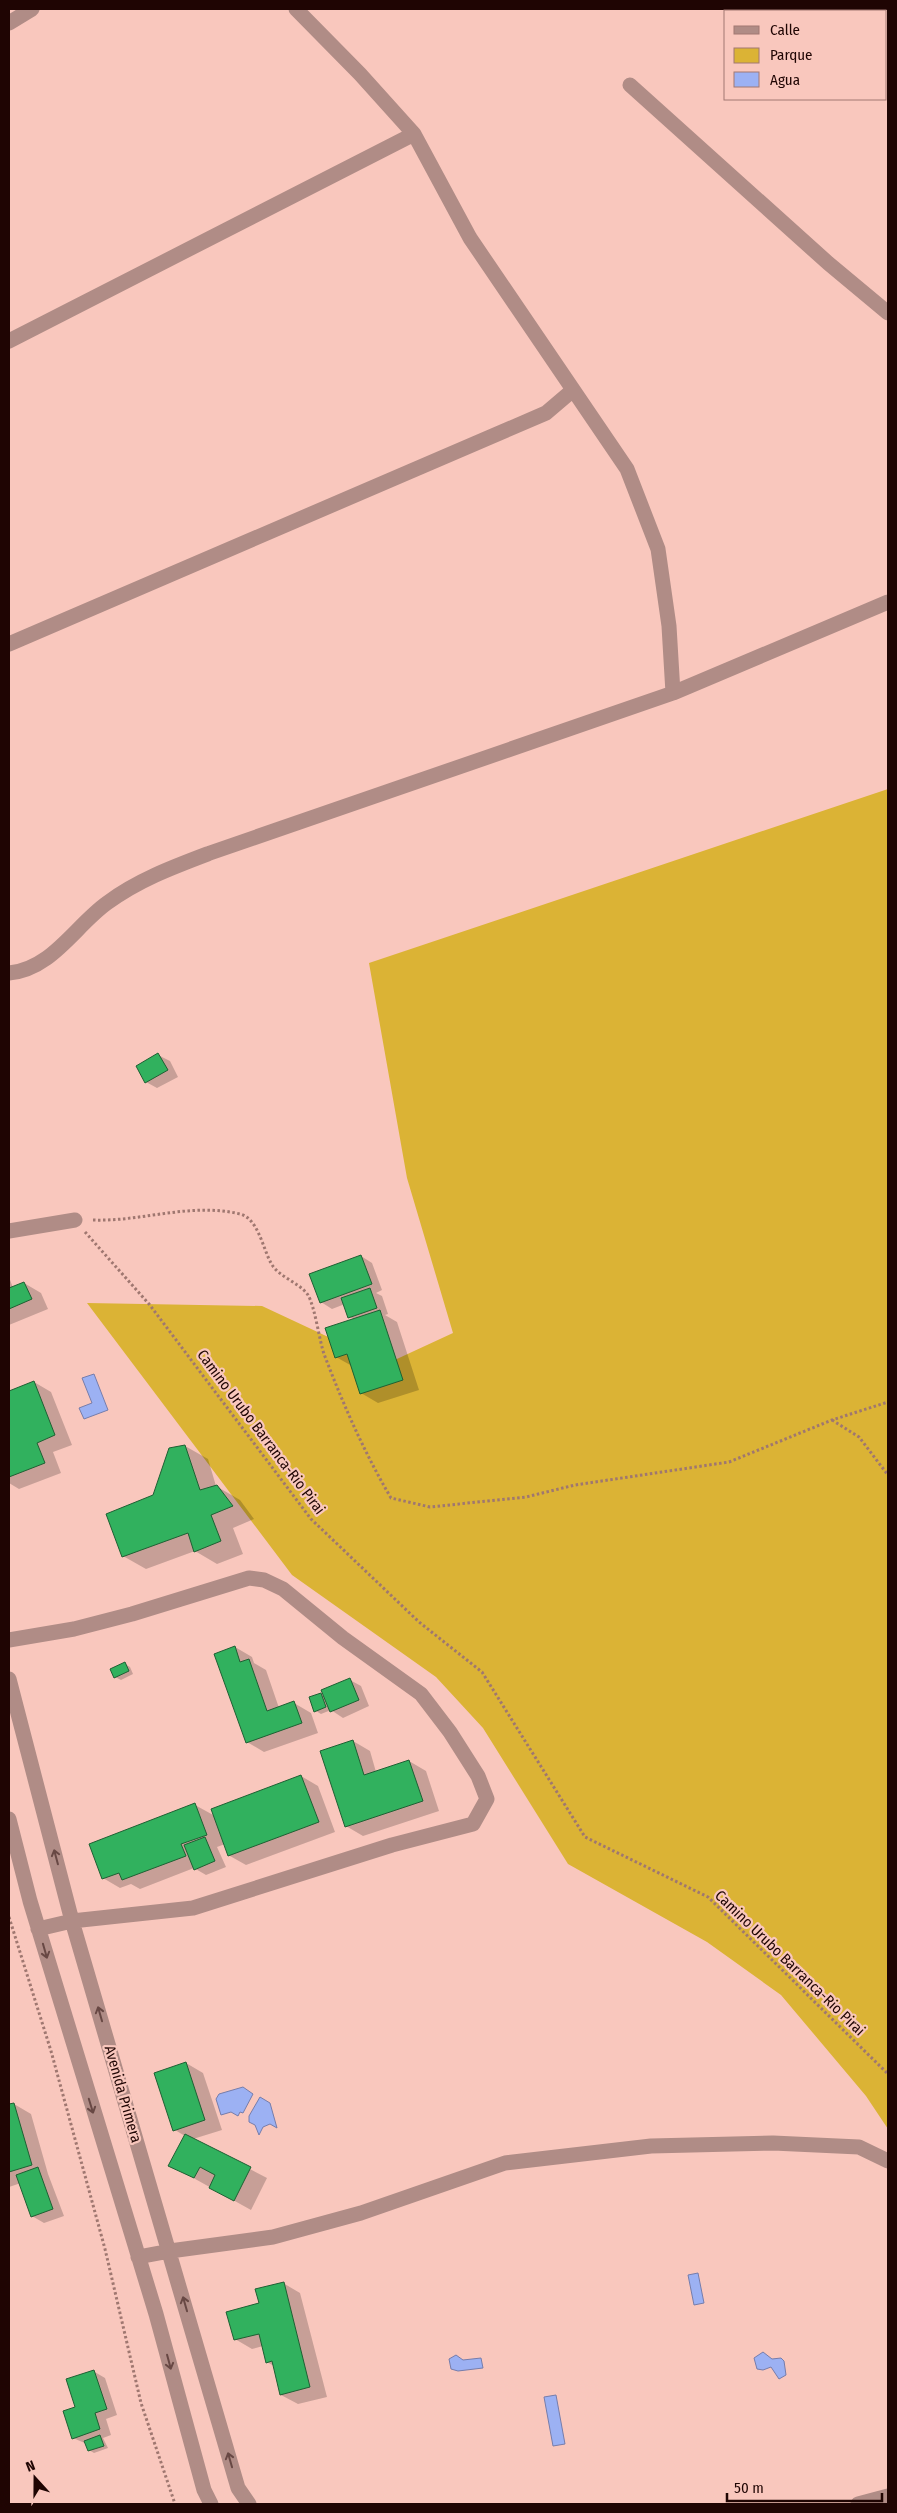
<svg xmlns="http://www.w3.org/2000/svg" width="897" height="2513" font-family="'Fira Sans Condensed',sans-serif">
  <rect width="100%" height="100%" fill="#f9c7bd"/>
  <path fill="#dbb335" d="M 888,789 L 888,2129 L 866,2096 L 781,1995 L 707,1942 L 568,1864 L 483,1728 L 436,1677 L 292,1575 L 87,1303 L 262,1306 L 386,1364 L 453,1333 L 407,1178 L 369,963 Z"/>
  <path fill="#9cb1f3" stroke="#767dab" d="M 94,1374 L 108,1410 L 84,1419 L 79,1408 L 92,1403 L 82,1378 Z
    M 243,2087 L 253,2094 L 243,2113 L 240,2112 L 238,2116 L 231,2112 L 221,2115 L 216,2099 L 219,2094 Z
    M 260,2097 L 270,2103 L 277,2128 L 270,2124 L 263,2127 L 259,2135 L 255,2125 L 249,2122 L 249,2116 Z
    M 698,2273 L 704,2303 L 694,2305 L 688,2275 Z
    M 763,2352 L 772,2359 L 781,2358 L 784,2361 L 786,2375 L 779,2379 L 771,2367 L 763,2370 L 757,2369 L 754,2358 Z
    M 456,2355 L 463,2360 L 481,2358 L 483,2368 L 458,2371 L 451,2369 L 449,2359 Z
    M 556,2395 L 565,2444 L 553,2446 L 544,2397 Z"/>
  <path fill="#0003" d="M 158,1055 L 170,1061 L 178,1077 L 157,1088 L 146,1082 Z
    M 361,1256 L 372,1263 L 382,1290 L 376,1293 L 382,1296 L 388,1314 L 385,1315 L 397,1322 L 419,1390 L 378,1403 L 361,1393 L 352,1366 L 336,1357 L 355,1320 L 349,1317 L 345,1304 L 332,1309 L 321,1302 Z
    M 9,1277 L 13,1288 L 24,1283 L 41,1293 L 48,1309 L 9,1325 Z
    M 34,1382 L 51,1392 L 72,1445 L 53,1452 L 61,1473 L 19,1489 L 9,1483 L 9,1392 Z
    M 185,1446 L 208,1459 L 216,1486 L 240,1500 L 254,1519 L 233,1528 L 243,1554 L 217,1564 L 195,1551 L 146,1569 L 123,1556 L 154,1496 Z
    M 235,1647 L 252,1657 L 254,1663 L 266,1670 L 279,1708 L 294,1703 L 311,1713 L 318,1733 L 264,1752 L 247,1742 Z
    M 125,1664 L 130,1667 L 133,1674 L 121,1680 L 115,1677 Z
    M 350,1680 L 361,1686 L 369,1706 L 343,1718 L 331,1710 L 321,1714 L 316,1711 L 321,1694 L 325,1697 Z
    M 353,1741 L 370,1751 L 376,1772 L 409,1761 L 426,1771 L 439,1811 L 363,1836 L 346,1826 Z
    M 301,1776 L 318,1786 L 335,1832 L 246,1865 L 230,1856 L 225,1844 L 217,1847 L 226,1867 L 206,1875 L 194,1868 L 140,1889 L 131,1884 L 120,1888 L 103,1878 L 195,1805 L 215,1816 Z
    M 186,2063 L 203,2073 L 222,2130 L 193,2139 L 267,2178 L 251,2210 L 170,2165 L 185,2136 L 175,2130 Z
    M 14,2104 L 31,2114 L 48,2174 L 64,2216 L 44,2223 L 32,2216 L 21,2183 L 9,2187 L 9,2106 Z
    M 283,2283 L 300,2293 L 327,2397 L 298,2404 L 281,2395 L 274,2366 L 267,2362 L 263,2346 L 252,2349 L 235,2339 Z
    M 93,2371 L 105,2378 L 117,2415 L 106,2419 L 111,2435 L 103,2438 L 108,2448 L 94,2453 L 89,2450 L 87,2444 L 73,2438 L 77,2407 Z"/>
  <path fill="#31b15e" stroke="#1e6033" d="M 158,1053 L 168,1070 L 145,1083 L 136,1066 Z
    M 361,1255 L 372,1284 L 320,1303 L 309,1274 Z
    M 24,1282 L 32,1299 L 9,1309 L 9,1288 Z
    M 370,1288 L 377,1308 L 348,1318 L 341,1298 Z
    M 380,1310 L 403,1380 L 360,1394 L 347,1354 L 335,1358 L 325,1328 Z
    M 34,1381 L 55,1435 L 37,1443 L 45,1463 L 9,1477 L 9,1391 Z
    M 185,1445 L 200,1490 L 217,1485 L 233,1506 L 211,1515 L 221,1541 L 194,1552 L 188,1533 L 122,1557 L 106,1514 L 153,1495 L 169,1448 Z
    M 235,1646 L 240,1662 L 249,1659 L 267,1711 L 294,1701 L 302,1723 L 246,1743 L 214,1654 Z
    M 125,1662 L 129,1671 L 114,1678 L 110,1669 Z
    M 350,1678 L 359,1700 L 330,1712 L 321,1690 Z
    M 321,1693 L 326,1707 L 314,1712 L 309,1697 Z
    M 353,1740 L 364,1775 L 409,1760 L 423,1801 L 345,1827 L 320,1751 Z
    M 301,1775 L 319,1822 L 228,1856 L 211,1809 Z
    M 195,1803 L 207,1835 L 181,1844 L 186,1856 L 122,1880 L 119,1873 L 102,1879 L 89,1844 Z
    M 205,1837 L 215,1861 L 194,1870 L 184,1845 Z
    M 186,2062 L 205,2120 L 173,2131 L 154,2073 Z
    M 14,2103 L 32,2165 L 9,2172 L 9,2104 Z
    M 185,2134 L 251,2167 L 234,2201 L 209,2188 L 215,2175 L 200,2167 L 194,2178 L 168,2166 Z
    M 38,2167 L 53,2209 L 31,2217 L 16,2175 Z
    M 284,2282 L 310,2387 L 280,2395 L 272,2361 L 266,2363 L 259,2334 L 234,2340 L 226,2312 L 259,2303 L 255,2289 Z
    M 94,2370 L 107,2409 L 95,2413 L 100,2429 L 72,2439 L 63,2411 L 75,2407 L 66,2379 Z
    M 100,2435 L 104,2446 L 88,2451 L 84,2441 Z"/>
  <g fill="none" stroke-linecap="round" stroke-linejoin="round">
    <path stroke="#9f7770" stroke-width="3" stroke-dasharray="2.5 2.5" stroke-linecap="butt" d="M 93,1220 C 141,1222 191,1202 240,1214 C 258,1218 263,1249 271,1263 C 278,1277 299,1282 308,1295 C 315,1307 319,1339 324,1354 C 343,1404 364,1452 391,1498 L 430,1507 L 526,1497 L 575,1485 L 729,1462 L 832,1420 L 888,1402
      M 85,1232 L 149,1304 L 311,1519 L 419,1622 L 482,1672 L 585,1837 L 708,1897 L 888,2074
      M 832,1420 L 859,1437 L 888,1475
      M 9,1917 L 51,2051 L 105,2249 L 141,2403 L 175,2504"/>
    <path stroke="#b08c86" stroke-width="15" d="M 296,9 L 360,74 L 414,134 L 470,238 L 627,469 L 658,549 L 669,626 L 673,693
      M 9,23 L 32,9
      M 630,85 L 828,263 L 888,313
      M 9,341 L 414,134
      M 9,644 L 546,413 L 573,390
      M 9,973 C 52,969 75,926 107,903 C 138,880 173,867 210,853 L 673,693 L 888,602
      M 9,1231 L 75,1220
      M 9,1640 L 74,1629 L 132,1614 L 249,1578 L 264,1580 L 283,1589 L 343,1638 L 421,1694 L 450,1732 L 478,1776 L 487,1799 L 473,1824 L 392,1845 L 193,1908 L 72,1921 L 38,1929
      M 9,1679 L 72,1921 L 238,2488 L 249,2504
      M 9,1819 L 30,1901 L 156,2314 L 204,2490 L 211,2504
      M 138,2257 L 170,2251 L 273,2237 L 361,2213 L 505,2163 L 651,2146 L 773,2143 L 859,2147 L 888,2161
      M 858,2504 L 888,2496"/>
  </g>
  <defs><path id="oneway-shaft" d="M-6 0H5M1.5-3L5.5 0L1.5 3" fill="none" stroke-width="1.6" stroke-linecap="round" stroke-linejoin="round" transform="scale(1.25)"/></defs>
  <g stroke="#684844">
    <use href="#oneway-shaft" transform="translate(56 1857) rotate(-105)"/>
    <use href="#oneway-shaft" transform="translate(45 1951) rotate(74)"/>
    <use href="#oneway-shaft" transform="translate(100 2014) rotate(-106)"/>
    <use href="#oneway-shaft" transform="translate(91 2106) rotate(73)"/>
    <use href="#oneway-shaft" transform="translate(185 2304) rotate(-106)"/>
    <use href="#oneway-shaft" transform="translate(169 2362) rotate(75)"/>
    <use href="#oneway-shaft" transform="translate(230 2460) rotate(-106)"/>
  </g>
  <g text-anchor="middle" stroke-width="4.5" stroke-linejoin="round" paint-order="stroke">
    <g font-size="15" fill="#1f0503" stroke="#f9c7bd">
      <text transform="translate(261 1432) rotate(53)" y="5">Camino Urubo Barranca-Rio Pirai</text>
      <text transform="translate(790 1963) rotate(44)" y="5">Camino Urubo Barranca-Rio Pirai</text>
      <text transform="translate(123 2094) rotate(74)" y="5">Avenida Primera</text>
    </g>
  </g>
  <rect width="897" height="2513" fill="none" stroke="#1f0503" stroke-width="20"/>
  <rect x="724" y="10" width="162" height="90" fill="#f9c7bd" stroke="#a27973"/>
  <rect x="734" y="26" width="25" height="8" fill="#b08c86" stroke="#a27973"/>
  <text x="770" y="35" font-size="15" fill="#1f0503">Calle</text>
  <rect x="734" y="48" width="25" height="15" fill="#dbb335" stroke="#a27973"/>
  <text x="770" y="60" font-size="15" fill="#1f0503">Parque</text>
  <rect x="734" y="72" width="25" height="15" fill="#9cb1f3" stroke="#a27973"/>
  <text x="770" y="85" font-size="15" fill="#1f0503">Agua</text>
  <g transform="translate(35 2478) rotate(339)" stroke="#f9c7bd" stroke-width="4" paint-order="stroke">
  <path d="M0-4L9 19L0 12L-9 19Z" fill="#1f0503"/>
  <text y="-8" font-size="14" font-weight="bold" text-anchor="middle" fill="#1f0503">N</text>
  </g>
  <path d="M727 2493v8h155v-8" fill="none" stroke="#1f0503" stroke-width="2.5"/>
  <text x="734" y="2493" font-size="15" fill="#1f0503" stroke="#f9c7bd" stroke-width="4" paint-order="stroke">50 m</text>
</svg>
